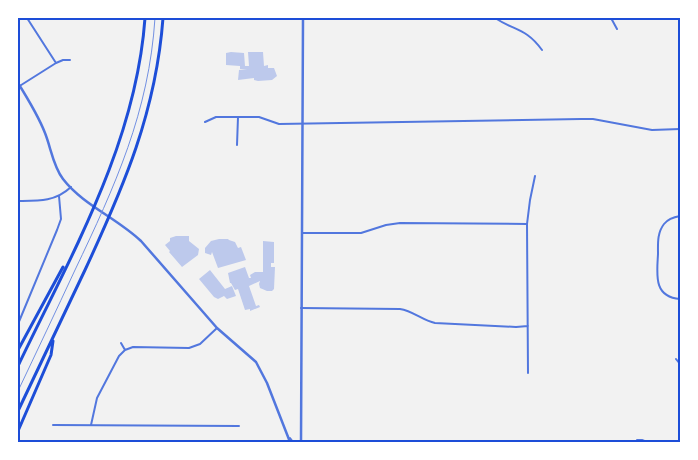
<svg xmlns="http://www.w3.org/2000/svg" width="698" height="460" font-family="Signika,sans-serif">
  <rect width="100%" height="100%" fill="#f2f2f2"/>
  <path fill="#bdc9ec" d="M 231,52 L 244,53 L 245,66 L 249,66 L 248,52 L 263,52 L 264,66 L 268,65 L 268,68 L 274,68 L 277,76 L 272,80 L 258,81 L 254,80 L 254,78 L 238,80 L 239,70 L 247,69 L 240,69 L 240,66 L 226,65 L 226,53 Z
    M 176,236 L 189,236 L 189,241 L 199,249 L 198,255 L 182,267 L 169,252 L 170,251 L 165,245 L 170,241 L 170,238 Z
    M 219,239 L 228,239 L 229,240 L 235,242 L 238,248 L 241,247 L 246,260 L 218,268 L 212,252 L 211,255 L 205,253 L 205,248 L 211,241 Z
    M 263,241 L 274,242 L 274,263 L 271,263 L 271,267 L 275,267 L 274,289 L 272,291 L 267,291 L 260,288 L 259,284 L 260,281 L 249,286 L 256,306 L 259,305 L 260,307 L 250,311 L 250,309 L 245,310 L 238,289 L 235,290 L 231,283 L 230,283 L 228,273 L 245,267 L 249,278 L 251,278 L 250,275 L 255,272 L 263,272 Z
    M 210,270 L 225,289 L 232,286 L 236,296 L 227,299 L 224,296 L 218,299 L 214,297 L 199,279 Z"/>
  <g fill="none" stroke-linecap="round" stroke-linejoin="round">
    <path stroke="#5277de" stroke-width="2" d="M 27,18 L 56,63
      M 495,18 C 515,31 526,28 542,50
      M 611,18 L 617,29
      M 18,87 L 56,63 L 63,60 L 70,60
      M 205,122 L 216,117 L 259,117 L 279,124 L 581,119 L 593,119 L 652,130 L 680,129
      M 237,145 L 238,117
      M 18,201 C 38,201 55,202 71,187
      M 680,216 C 674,217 668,219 664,224 C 657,233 658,244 658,254 C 657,274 653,297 680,299
      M 302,233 L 361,233 L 386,225 L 400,223 L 527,224
      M 301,308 L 400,309 C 413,311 422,320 435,323 L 516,327 L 528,326
      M 18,324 L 57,230 L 61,219 L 59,196
      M 121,343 L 125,350
      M 676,359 L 680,364
      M 528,373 L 527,224 L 530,200 L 535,176
      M 53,425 L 239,426
      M 91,425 L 97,398 L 119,356 L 125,350 L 133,347 L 189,348 L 200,344 L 217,328
      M 290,438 L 293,442
      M 636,442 L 637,440 L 642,440 L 647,442"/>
    <path stroke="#5277de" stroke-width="2.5" d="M 18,83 C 28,99 38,115 45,133 C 51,148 53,166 63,179 C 83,205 117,218 141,241 L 217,328 L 256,362 L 267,383 L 290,442
      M 301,442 L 303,18"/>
    <path stroke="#1d4ed8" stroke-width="3" d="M 18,350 L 63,267
      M 18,366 C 71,255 136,144 145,18
      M 18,411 C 40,364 63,317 85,270 C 124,186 156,112 163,18
      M 18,431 L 51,355 L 53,341"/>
    <path stroke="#7290e2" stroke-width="1" d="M 18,391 C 37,351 56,311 75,270 C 115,186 149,112 155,18"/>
  </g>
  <rect width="698" height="460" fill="none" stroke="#ffffff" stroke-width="38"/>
  <rect x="19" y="19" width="660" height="422" fill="none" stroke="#1d4ed8" stroke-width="2"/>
</svg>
